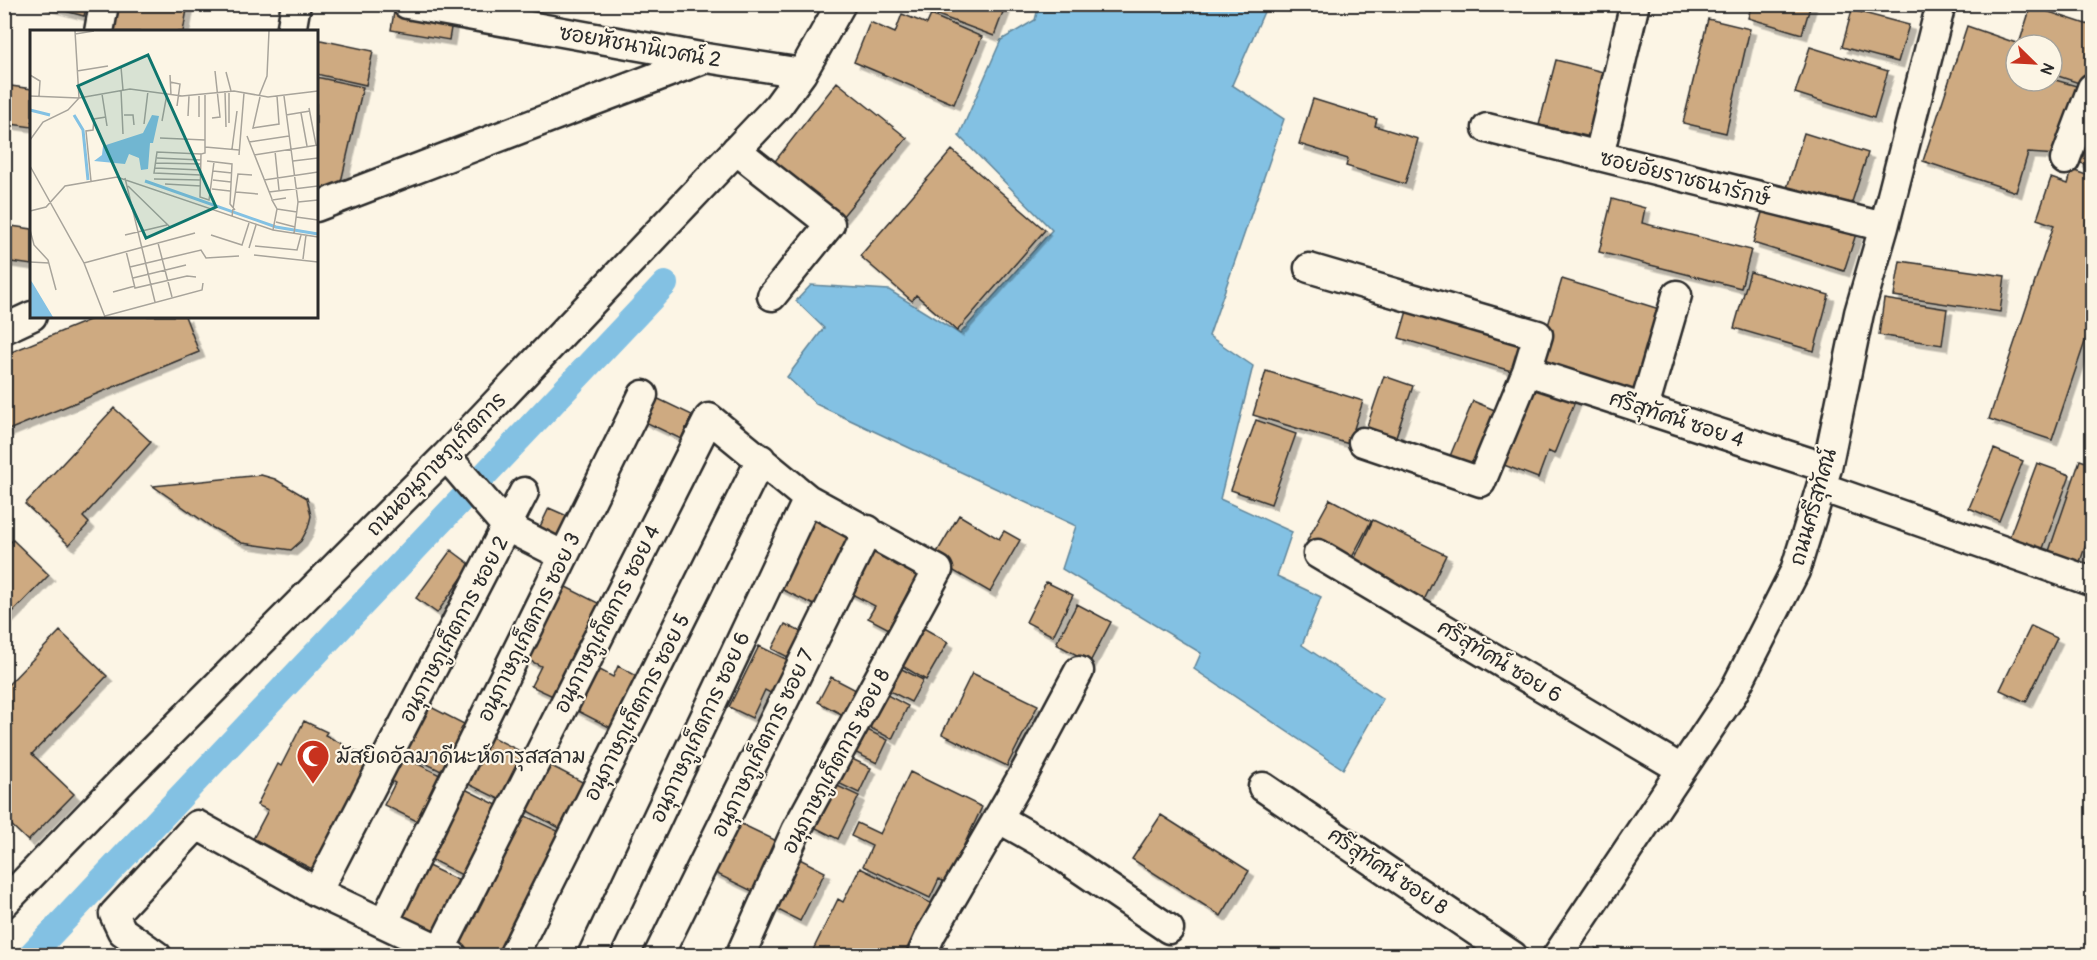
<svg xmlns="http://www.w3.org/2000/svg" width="2097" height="960" font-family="Pangolin,'Playpen Sans Thai',sans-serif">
  <defs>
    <filter id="shadow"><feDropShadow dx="5.5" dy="5.5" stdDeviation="0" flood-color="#0004"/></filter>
  </defs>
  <rect width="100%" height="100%" fill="#fcf5e5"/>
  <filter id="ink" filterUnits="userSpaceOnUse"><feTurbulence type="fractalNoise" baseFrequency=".0167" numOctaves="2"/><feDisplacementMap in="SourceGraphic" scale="12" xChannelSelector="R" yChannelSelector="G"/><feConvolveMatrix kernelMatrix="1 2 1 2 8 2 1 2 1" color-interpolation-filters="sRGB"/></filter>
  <g filter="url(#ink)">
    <path fill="#83c1e3" stroke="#608599" stroke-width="1.5" d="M 1039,5 L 1267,5 L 1232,85 L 1284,119 L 1209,336 L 1253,366 L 1220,499 L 1292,532 L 1277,576 L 1321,597 L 1302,645 L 1383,699 L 1343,769 L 1194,669 L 1201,653 L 1062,569 L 1076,526 L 816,404 L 787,377 L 824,328 L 796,301 L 811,285 L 889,290 L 960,334 L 1052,230 L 959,136 L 1001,40 L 1035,20 Z"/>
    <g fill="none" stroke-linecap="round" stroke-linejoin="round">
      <path stroke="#83c1e3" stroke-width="26" d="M 30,956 L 665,284"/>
    </g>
    <path fill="#ceaa81" stroke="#2b2b2b" stroke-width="1.5" filter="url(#shadow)" d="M 39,4 L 87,4 L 84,16 Z
      M 114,4 L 188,4 L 183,32 L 110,32 Z
      M 908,4 L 1006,4 L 994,36 Z
      M 1752,4 L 1811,4 L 1802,34 L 1748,18 Z
      M 2031,6 L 2092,26 L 2092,73 L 2088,86 L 2052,74 L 2052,45 L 2016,45 L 2016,81 L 2052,81 L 2052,79 L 2080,87 L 2058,155 L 2028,153 L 2016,192 L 1923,161 L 1967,26 L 2019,44 Z
      M 1852,10 L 1909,25 L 1898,62 L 1842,47 Z
      M 394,12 L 452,22 L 449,40 L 391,30 Z
      M 902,14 L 927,24 L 931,15 L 982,37 L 954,104 L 854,62 L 870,22 L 895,33 Z
      M 1708,19 L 1750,29 L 1726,133 L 1683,123 Z
      M 316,39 L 373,51 L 366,85 L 316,74 Z
      M 1810,47 L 1888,71 L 1874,118 L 1795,93 Z
      M 1556,60 L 1611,74 L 1595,138 L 1539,125 Z
      M 316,77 L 363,87 L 338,195 L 316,199 Z
      M 837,82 L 907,138 L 842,217 L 772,165 Z
      M 4,85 L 32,89 L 32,127 L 4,123 Z
      M 1313,99 L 1377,119 L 1375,126 L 1418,139 L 1405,184 L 1346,166 L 1348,159 L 1299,144 Z
      M 2092,122 L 2092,167 L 2078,162 Z
      M 1804,133 L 1868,153 L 1850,208 L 1787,188 Z
      M 952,150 L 1045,230 L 957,331 L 916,295 L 912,301 L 860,256 Z
      M 2072,170 L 2092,177 L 2092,321 L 2052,440 L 1989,419 L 2054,225 L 2037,219 L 2051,178 L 2068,184 Z
      M 1612,199 L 1645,208 L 1642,223 L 1751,250 L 1741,288 L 1599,252 Z
      M 1764,206 L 1856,234 L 1844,271 L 1753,243 Z
      M 4,225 L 32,229 L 32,265 L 4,261 Z
      M 1900,261 L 2005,276 L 2000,312 L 1894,296 Z
      M 1750,272 L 1829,295 L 1814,351 L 1734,328 Z
      M 1562,279 L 1669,312 L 1640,394 L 1537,362 Z
      M 1884,299 L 1947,309 L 1942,345 L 1879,335 Z
      M 1409,304 L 1528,339 L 1518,373 L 1399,338 Z
      M 99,316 L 185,316 L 199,352 L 6,431 L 4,426 L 4,355 Z
      M 1266,371 L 1363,401 L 1349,444 L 1253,415 Z
      M 1384,376 L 1413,386 L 1393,445 L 1364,435 Z
      M 1537,383 L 1576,399 L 1554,454 L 1548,451 L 1538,478 L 1504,465 Z
      M 648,394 L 692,415 L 681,439 L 637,418 Z
      M 1473,401 L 1497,411 L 1474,466 L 1450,456 Z
      M 114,408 L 151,442 L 83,517 L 89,523 L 69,545 L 25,504 Z
      M 1256,420 L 1296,434 L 1271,504 L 1231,490 Z
      M 1994,449 L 2023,461 L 1999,521 L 1969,508 Z
      M 2080,460 L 2092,464 L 2092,526 L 2078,568 L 2047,557 Z
      M 2037,463 L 2070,475 L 2042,551 L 2009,538 Z
      M 261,475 L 275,479 L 307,498 L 311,516 L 308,528 L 301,541 L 291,550 L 242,543 L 213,528 L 153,486 Z
      M 1330,499 L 1371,521 L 1349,563 L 1307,541 Z
      M 549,508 L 576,520 L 562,550 L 535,537 Z
      M 813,512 L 856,532 L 820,608 L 777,587 Z
      M 959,515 L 999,539 L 1004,531 L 1020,540 L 990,592 L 933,559 Z
      M 1373,520 L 1446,555 L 1424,600 L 1352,564 Z
      M 13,540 L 49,575 L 4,621 L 4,548 Z
      M 870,540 L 921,566 L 889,629 L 868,618 L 875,606 L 844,590 Z
      M 451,550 L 471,565 L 437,613 L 416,598 Z
      M 1046,582 L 1073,595 L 1053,636 L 1026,622 Z
      M 560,584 L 600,604 L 555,697 L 531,686 L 541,666 L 524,658 Z
      M 1077,604 L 1111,622 L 1090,662 L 1056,644 Z
      M 785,624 L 809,636 L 796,661 L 772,649 Z
      M 920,626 L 948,642 L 926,680 L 899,664 Z
      M 2031,626 L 2057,638 L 2026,702 L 2000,690 Z
      M 60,631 L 107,676 L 32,754 L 74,794 L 28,841 L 4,818 L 4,689 Z
      M 759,646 L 790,661 L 774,695 L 765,690 L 752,718 L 729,707 Z
      M 587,663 L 613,677 L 618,666 L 639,677 L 613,729 L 566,705 Z
      M 894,665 L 923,680 L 911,702 L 882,687 Z
      M 972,673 L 1038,705 L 1007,766 L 942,734 Z
      M 831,677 L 860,692 L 847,717 L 818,702 Z
      M 876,689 L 908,706 L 892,739 L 859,722 Z
      M 419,701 L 470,727 L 447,774 L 395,748 Z
      M 304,721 L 327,732 L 325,735 L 371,759 L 316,871 L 253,839 L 268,810 L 257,805 L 278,764 L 281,766 Z
      M 857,725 L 888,740 L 877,763 L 846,748 Z
      M 482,732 L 526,754 L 503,801 L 458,779 Z
      M 394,752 L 448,779 L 425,825 L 384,805 L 395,783 L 382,776 Z
      M 844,755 L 871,768 L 859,793 L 832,780 Z
      M 542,761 L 592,787 L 569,833 L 518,806 Z
      M 910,772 L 982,807 L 946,883 L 939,879 L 930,898 L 863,866 L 872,846 L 851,836 L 857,823 L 880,834 Z
      M 831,783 L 859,796 L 838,839 L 810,825 Z
      M 457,785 L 503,808 L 468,878 L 422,855 Z
      M 517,812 L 560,832 L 501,956 L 475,956 L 451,944 Z
      M 1161,815 L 1249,871 L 1221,916 L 1132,859 Z
      M 731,819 L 779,842 L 754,892 L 709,870 Z
      M 792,855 L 825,872 L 800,921 L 768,905 Z
      M 420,862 L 464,883 L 435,942 L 392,921 Z
      M 860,868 L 931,903 L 905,956 L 810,956 L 838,899 L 843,902 Z
      M 529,947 L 547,956 L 525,956 Z
      M 1596,948 L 1613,956 L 1593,956 Z"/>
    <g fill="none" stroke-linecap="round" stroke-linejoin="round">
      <g stroke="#2b2b2b" stroke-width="33">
        <path id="minor" d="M 407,4 L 706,58 L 802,73
          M 99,32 L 104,4
          M 291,32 L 296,4
          M 1487,128 L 1884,227
          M 736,150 L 830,224 L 772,296
          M 1599,156 L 1634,7 L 1631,4
          M 2065,160 L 2092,88
          M 316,207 L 706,58
          M 1309,268 L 1538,335 L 1527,371 L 1481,482 L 1363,442
          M 4,329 L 32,316
          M 1527,371 L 1827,468
          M 1644,408 L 1677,295
          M 446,456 L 507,527 L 564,556
          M 1821,487 L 2090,581
          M 1318,554 L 1681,769
          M 1263,787 L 1513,956
          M 998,818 L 1044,844 L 1169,929
          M 317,892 L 524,492
          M 4,903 L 123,780 L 446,456 L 778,106 L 802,73 L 841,4
          M 384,922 L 643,395
          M 441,949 L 709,418 L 808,499 L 938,570 L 796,831 L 740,956
          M 157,956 L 122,931 L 114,914 L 197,825 L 317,892 L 453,956
          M 513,956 L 761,459
          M 592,956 L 808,499
          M 658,956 L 868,530
          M 921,956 L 931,934 L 1026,770 L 1079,671
          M 1557,956 L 1733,693 L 1795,571 L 1827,468 L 1859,313 L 1884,227 L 1941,4"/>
      </g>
      <use href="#minor" stroke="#fcf5e5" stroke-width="28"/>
    </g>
  </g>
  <defs>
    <g id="mosque-pin" transform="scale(1.725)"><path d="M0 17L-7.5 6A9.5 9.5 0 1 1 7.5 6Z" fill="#c8321e" stroke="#fcf5e5"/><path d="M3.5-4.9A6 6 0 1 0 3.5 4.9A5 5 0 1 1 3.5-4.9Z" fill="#fff"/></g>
  </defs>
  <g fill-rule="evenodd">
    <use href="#mosque-pin" x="313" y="756"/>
  </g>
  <g text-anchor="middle" stroke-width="4.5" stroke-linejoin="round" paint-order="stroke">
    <g font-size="21" fill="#2b2b2b" stroke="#fcf5e5">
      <text transform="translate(640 46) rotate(10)" y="7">ซอยหัชนานิเวศน์ 2</text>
      <text transform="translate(1685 178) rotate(14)" y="7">ซอยอัยราชธนารักษ์</text>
      <text transform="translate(1677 419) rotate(18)" y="7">ศรีสุทัศน์ ซอย 4</text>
      <text transform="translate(436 464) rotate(-46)" y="7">ถนนอนุภาษภูเก็ตการ</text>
      <text transform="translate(1813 507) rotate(-74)" y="7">ถนนศรีสุทัศน์</text>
      <text transform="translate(607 619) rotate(-63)" y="7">อนุภาษภูเก็ตการ ซอย 4</text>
      <text transform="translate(529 627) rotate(-64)" y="7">อนุภาษภูเก็ตการ ซอย 3</text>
      <text transform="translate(454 629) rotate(-62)" y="7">อนุภาษภูเก็ตการ ซอย 2</text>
      <text transform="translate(1500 661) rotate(31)" y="7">ศรีสุทัศน์ ซอย 6</text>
      <text transform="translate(637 707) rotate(-63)" y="7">อนุภาษภูเก็ตการ ซอย 5</text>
      <text transform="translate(700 727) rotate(-65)" y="7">อนุภาษภูเก็ตการ ซอย 6</text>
      <text transform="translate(763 743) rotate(-64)" y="7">อนุภาษภูเก็ตการ ซอย 7</text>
      <text transform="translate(836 761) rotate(-62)" y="7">อนุภาษภูเก็ตการ ซอย 8</text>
      <text transform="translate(1388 871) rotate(34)" y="7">ศรีสุทัศน์ ซอย 8</text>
    </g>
    <g font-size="21" fill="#2b2b2b" stroke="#fcf5e5" text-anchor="start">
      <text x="336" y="763">มัสยิดอัลมาดีนะห์ดารุสสลาม</text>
    </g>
  </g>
  <g transform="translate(30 30)">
    <rect width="288" height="288" fill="#fcf5e5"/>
    <path d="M 122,85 L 129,86 L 123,113 L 120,113 L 118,139 L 111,140 L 109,128 L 99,124 L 95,134 L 64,131 L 72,125 L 73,116 L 113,103 ZM 0,250 L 2,252 L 23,287 L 0,287 Z" fill="#83c1e3"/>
    <path fill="none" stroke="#83c1e3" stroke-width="3" d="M 0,80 L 20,85M 44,85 L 53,100 L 58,150M 115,151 L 246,197 L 288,204"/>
    <path fill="none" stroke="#a8a49b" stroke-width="1.5" d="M 45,1 L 49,68M 45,4 L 64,1M 91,37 L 93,60M 47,41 L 78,36M 196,42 L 201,61M 0,45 L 10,51 L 9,66M 140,45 L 141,65M 140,52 L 150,54 L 147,76M 91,60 L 93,104M 195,61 L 196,97M 72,64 L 77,96M 175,65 L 175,123 L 171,124 L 170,167 L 179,170 L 184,132M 0,66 L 49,68 L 100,59 L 152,66 L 204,61 L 238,67 L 288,61M 169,66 L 169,87M 229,66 L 237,46 L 239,1M 254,66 L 268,172 L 264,204M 230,67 L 223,98 L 249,94 L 247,66M 279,78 L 286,115M 271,83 L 277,116M 94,85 L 103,85 L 104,95M 256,85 L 280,81M 158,86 L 159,66M 182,88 L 190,87 L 185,41M 132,91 L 137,64M 199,93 L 199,61M 114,94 L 118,61M 217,106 L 242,169M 130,108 L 175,110M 0,110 L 13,92 L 38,80 L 49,68M 219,112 L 259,106M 175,117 L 209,120M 202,119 L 207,81M 245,121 L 249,160M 209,125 L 214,63M 224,125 L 288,115M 127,128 L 171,130M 177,131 L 202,134 L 200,174 L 205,180M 263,131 L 288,128M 126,133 L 171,134M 0,136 L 54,233 L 75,287M 125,138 L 171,140M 183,141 L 202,143M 171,145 L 124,143 L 127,122 L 171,124M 95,148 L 125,272M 124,149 L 171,150M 183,150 L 201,152M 234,150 L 288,142M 61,151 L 56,101 L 63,100 L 64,89 L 76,87M 135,154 L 171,156M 98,156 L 141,198M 182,159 L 200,161M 206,162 L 228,164M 239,162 L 288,156M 268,172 L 288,170M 247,179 L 267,182M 0,181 L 16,177 L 35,156 L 87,147 L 243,200 L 288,207M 202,186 L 208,144 L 222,145M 266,187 L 288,190M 246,192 L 265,197M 0,200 L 4,215 L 18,230 L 26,260M 243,200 L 247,179 L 242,170 L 256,168M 95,205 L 137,195M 181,205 L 212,215 L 219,193M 128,213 L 142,267M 225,216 L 267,220 L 271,205M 219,218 L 226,195M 96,221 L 105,258 L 157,246 L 166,247M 224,225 L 288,232M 273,229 L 276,205M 0,232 L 19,233M 54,233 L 165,203M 100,237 L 171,220 L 176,228 L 209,226M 103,248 L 156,235M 83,262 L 105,256M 75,286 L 172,260 L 173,253"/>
    <path fill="#0f766e" fill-opacity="0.15" stroke="#0f766e" stroke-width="3" d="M 118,25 L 186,177 L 116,208 L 48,56 Z"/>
    <rect width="288" height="288" fill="none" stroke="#2b2b2b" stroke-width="3"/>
  </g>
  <rect width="2097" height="960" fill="none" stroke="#fcf5e5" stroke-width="24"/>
  <rect x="12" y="12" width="2073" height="936" fill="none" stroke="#2b2b2b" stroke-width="2" filter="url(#ink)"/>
  <g transform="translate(2034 63) rotate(114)"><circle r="28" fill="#fcf5e5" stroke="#a8a49b" stroke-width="1.5"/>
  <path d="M0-4.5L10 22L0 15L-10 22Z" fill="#c8321e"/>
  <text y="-9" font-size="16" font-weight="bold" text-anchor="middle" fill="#2b2b2b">N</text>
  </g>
</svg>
